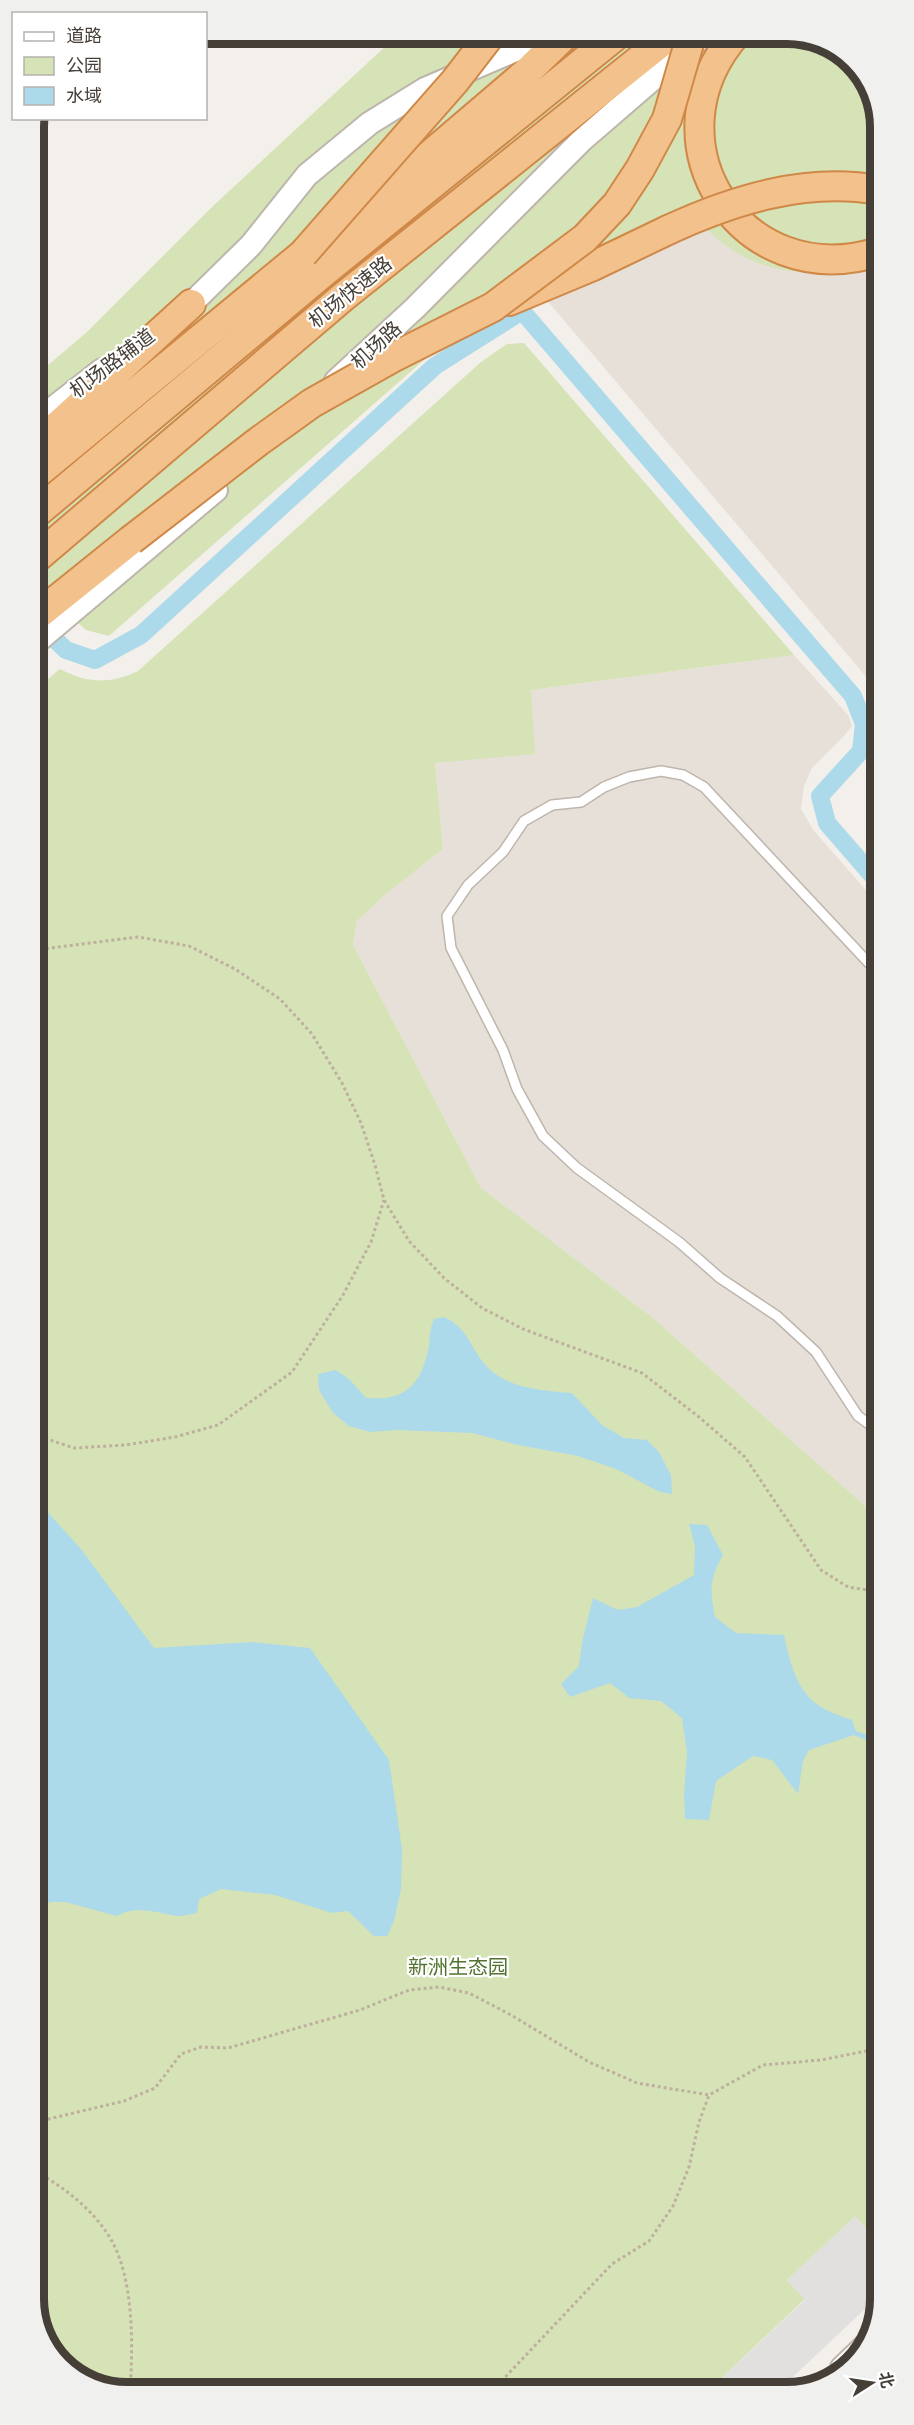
<svg xmlns="http://www.w3.org/2000/svg" width="914" height="2425" font-family="'Exo 2','Noto Sans SC',sans-serif">
  <rect width="100%" height="100%" fill="#f3efea"/>
  <path fill="#e7e0d8" d="M 698,222 L 878,263 L 879,692 L 545,298 Z
    M 794,655 L 848,715 L 852,726 L 844,736 L 812,768 L 804,786 L 801,809 L 814,831 L 879,905 L 880,1519 L 652,1317 L 481,1188 L 353,945 L 357,921 L 386,894 L 443,849 L 435,763 L 531,690 Z"/>
  <path fill="#d6e3b6" d="M 400,33 L 794,33 L 845,52 L 878,102 L 878,263 C 831,277 777,278 734,251 C 721,243 709,231 698,222 L 522,274 L 109,636 L 86,630 L 34,584 L 34,377 L 86,333 L 213,206 Z
    M 524,343 L 794,655 L 531,690 L 535,754 L 435,763 L 443,849 L 386,894 L 357,921 L 353,945 L 481,1188 L 652,1317 L 880,1519 L 881,2244 L 855,2217 L 787,2280 L 805,2299 L 710,2389 L 120,2392 L 69,2373 L 36,2323 L 34,691 L 60,669 C 89,684 110,684 138,671 L 481,362 L 507,344 Z"/>
  <path fill="#e2e0de" d="M 855,2216 L 881,2244 L 881,2294 L 780,2389 L 710,2389 L 805,2300 L 787,2280 Z"/>
  <path fill="#acdaea" d="M 444,1317 C 467,1328 469,1344 483,1362 C 504,1389 541,1390 572,1393 L 602,1425 L 624,1438 L 647,1440 L 659,1452 L 671,1475 L 672,1494 L 660,1492 L 616,1469 L 578,1456 L 518,1445 L 472,1433 L 396,1430 L 370,1432 L 349,1426 L 333,1413 L 319,1390 L 318,1374 L 336,1370 L 349,1379 L 366,1398 C 400,1401 418,1390 427,1355 C 431,1343 428,1332 434,1319 Z
    M 35,1498 L 81,1549 L 154,1648 L 252,1642 L 310,1648 L 389,1760 L 402,1849 L 401,1889 L 394,1921 L 387,1936 L 374,1936 L 348,1911 L 332,1913 L 275,1895 L 221,1889 L 199,1899 L 197,1913 C 190,1914 184,1916 177,1916 C 156,1913 136,1905 117,1916 L 65,1902 L 50,1902 L 36,1912 Z
    M 689,1524 L 707,1525 L 723,1555 C 709,1580 710,1589 715,1617 L 736,1633 L 784,1635 C 789,1659 796,1690 818,1705 C 828,1712 841,1716 852,1720 L 857,1734 L 809,1750 L 803,1761 L 798,1794 L 772,1760 L 753,1756 L 716,1781 L 709,1820 L 685,1819 L 684,1794 L 687,1753 L 682,1718 L 661,1701 L 629,1698 L 610,1683 L 570,1697 L 561,1684 L 579,1666 L 582,1642 L 593,1598 L 618,1610 L 637,1607 L 694,1575 L 695,1546 Z"/>
  <g fill="none" stroke-linecap="round" stroke-linejoin="round">
    <path stroke="#acdaea" stroke-width="5" d="M 857,1734 L 880,1742"/>
    <path stroke="#acdaea" stroke-width="18" d="M 38,623 L 66,650 L 95,660 L 141,635 L 435,366 L 522,311 L 853,696 L 864,724 L 861,751 L 820,796 L 827,823 L 879,883"/>
    <g stroke="#beb5ad" stroke-width="12">
      <path id="service" d="M 879,974 L 704,787 L 683,775 L 661,771 L 629,777 L 604,787 L 581,802 L 552,805 L 524,821 L 503,852 L 468,885 L 447,916 L 451,948 L 503,1050 L 517,1089 L 543,1136 L 577,1168 L 679,1242 L 720,1278 L 777,1316 L 816,1352 L 858,1416 L 880,1432"/>
    </g>
    <g stroke="#beb5ad" stroke-width="26">
      <path id="tertiary" d="M 177,314 L 191,304 L 251,245 L 307,175 L 370,123 L 425,89 L 555,33
        M 336,381 L 415,308 L 581,141 L 706,33
        M 34,423 L 102,370
        M 34,644 L 216,490
        M 842,2368 L 865,2346"/>
    </g>
    <g stroke="#cf8848" stroke-width="32">
      <path id="trunk" d="M 737,33 C 642,140 741,295 878,252
        M 509,301 L 593,266 L 668,230
        M 34,447 L 191,304
        M 34,476 L 303,254 L 410,172 L 526,73 L 567,33
        M 34,515 L 324,272 L 619,33
        M 34,560 L 343,297 L 673,33
        M 34,618 L 131,540"/>
    </g>
    <path stroke="#beaf9f" stroke-width="3" stroke-dasharray="3 3" stroke-linecap="butt" d="M 34,950 L 138,937 L 189,946 L 235,969 L 280,999 L 312,1034 L 342,1083 L 361,1123 L 375,1165 L 384,1200 L 409,1241 L 444,1278 L 482,1308 L 523,1329 L 642,1373 L 699,1417 L 745,1457 L 821,1570 L 848,1587 L 880,1592
      M 35,1431 L 50,1440 L 74,1448 L 126,1445 L 175,1437 L 218,1425 L 292,1372 L 343,1295 L 371,1242 L 384,1200
      M 36,2122 L 124,2101 L 155,2088 L 181,2054 L 201,2047 L 228,2048 L 360,2010 L 409,1990 L 439,1987 L 469,1993 L 511,2015 L 589,2062 L 637,2083 L 709,2095 L 763,2065 L 821,2060 L 866,2051 L 881,2045
      M 36,2172 C 65,2187 97,2213 113,2243 C 134,2284 133,2346 130,2392
      M 493,2390 L 612,2264 L 649,2241 L 673,2206 L 689,2167 L 699,2122 L 709,2095"/>
    <use href="#service" stroke="#fff" stroke-width="9"/>
    <use href="#tertiary" stroke="#fff" stroke-width="22"/>
    <use href="#trunk" stroke="#f3c28c" stroke-width="28"/>
    <g stroke="#cf8848" stroke-width="32" stroke-linecap="butt">
      <path id="trunk-bridge" d="M 668,230 C 733,200 806,177 878,190
        M 303,254 L 455,81 L 492,33
        M 131,540 L 259,441 L 312,403 L 392,358 L 493,307 L 585,238 L 617,204 L 640,169 L 667,119 L 692,33"/>
    </g>
    <use href="#trunk-bridge" stroke="#f3c28c" stroke-width="28"/>
  </g>
  <g text-anchor="middle" stroke-width="4.5" stroke-linejoin="round" paint-order="stroke">
    <g font-size="20" fill="#463f38" stroke="#fff">
      <text transform="translate(350 292) rotate(-39)" y="7">机场快速路</text>
      <text transform="translate(376 345) rotate(-42)" y="7">机场路</text>
      <text transform="translate(112 363) rotate(-37)" y="7">机场路辅道</text>
    </g>
    <g font-size="20" fill="#547331" stroke="#fff">
      <text x="458" y="1974">新洲生态园</text>
    </g>
  </g>
  <path d="M0 0H914V2425H0ZM127 44H787A83 83 0 0 1 870 127V2299A83 83 0 0 1 787 2382H127A83 83 0 0 1 44 2299V127A83 83 0 0 1 127 44Z" fill="#f0f0ef" fill-rule="evenodd"/>
  <path fill="none" stroke="#463f38" stroke-width="8" d="M127 44H787A83 83 0 0 1 870 127V2299A83 83 0 0 1 787 2382H127A83 83 0 0 1 44 2299V127A83 83 0 0 1 127 44Z"/>
  <rect x="12" y="12" width="195" height="108" fill="#ffffff" stroke="#b5b2af" stroke-width="1.5"/>
  <rect x="24" y="32" width="30" height="9" fill="#ffffff" stroke="#b5b2af" stroke-width="1.5"/>
  <text x="66" y="42" font-size="18" fill="#463f38">道路</text>
  <rect x="24" y="57" width="30" height="18" fill="#d6e3b6" stroke="#b5b2af" stroke-width="1.5"/>
  <text x="66" y="72" font-size="18" fill="#463f38">公园</text>
  <rect x="24" y="87" width="30" height="18" fill="#acdaea" stroke="#b5b2af" stroke-width="1.5"/>
  <text x="66" y="102" font-size="18" fill="#463f38">水域</text>
  <g transform="translate(872 2383) rotate(78)" stroke="#ffffff" stroke-width="4.5" paint-order="stroke">
  <path d="M0-4.5L10 22L0 15L-10 22Z" fill="#463f38"/>
  <text y="-9" font-size="16" font-weight="bold" text-anchor="middle" fill="#463f38">北</text>
  </g>
</svg>
